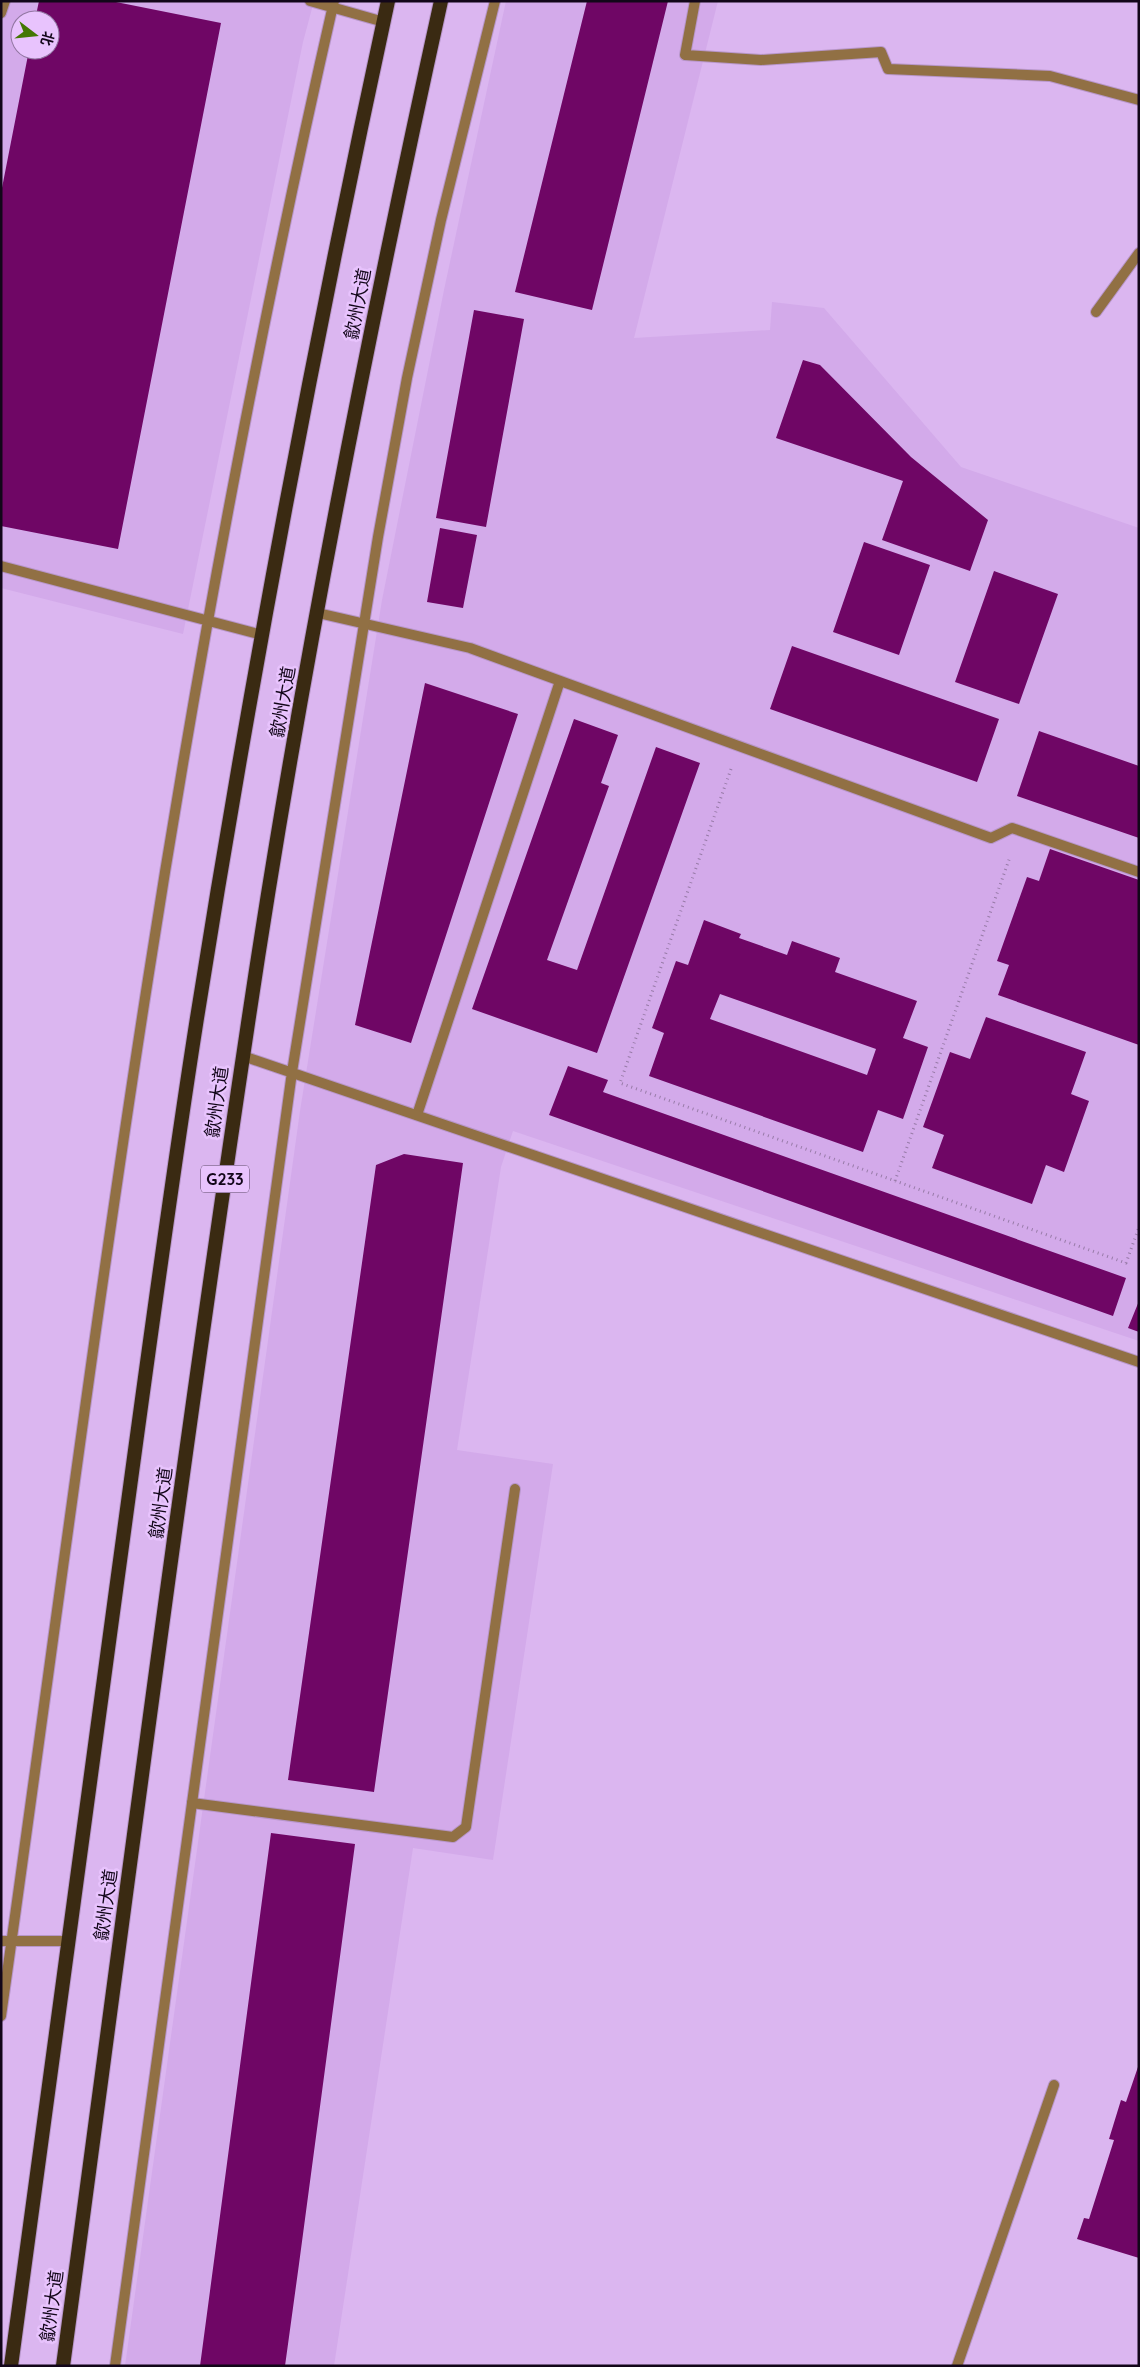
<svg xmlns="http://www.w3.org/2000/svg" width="1140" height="2367" font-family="Quicksand,'Noto Sans SC',sans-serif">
  <rect width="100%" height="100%" fill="#dbb6f0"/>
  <path fill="#d3aaea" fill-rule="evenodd" d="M 1,1 L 314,1 L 303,42 L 183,634 L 1,588 ZM 20,20 L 50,20 L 50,50 L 20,50 Z
    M 506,1 L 718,1 L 634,338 L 770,330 L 772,302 L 824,308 L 961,467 L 1139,528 L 1139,1341 L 513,1131 L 501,1167 L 457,1450 L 553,1464 L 493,1860 L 413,1848 L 334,2366 L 125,2366 L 300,1111 L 382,600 L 444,290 Z"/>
  <path fill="#6f0665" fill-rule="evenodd" d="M 39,1 L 111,1 L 221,23 L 118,549 L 1,526 L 1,193 L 29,50 L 50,50 L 50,20 L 35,20 Z
    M 587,1 L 668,1 L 592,310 L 515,292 Z
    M 474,310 L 524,319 L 486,527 L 436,518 Z
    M 803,360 L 820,365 L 911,457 L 988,520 L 970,571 L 882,540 L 903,481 L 776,438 Z
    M 440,528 L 477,535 L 463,608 L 427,602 Z
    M 864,542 L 930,565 L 899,655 L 833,632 Z
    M 994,571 L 1058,594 L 1019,704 L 955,682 Z
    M 792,646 L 999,719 L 977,782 L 770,709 Z
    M 425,683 L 518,714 L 411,1043 L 355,1025 Z
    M 574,719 L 618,735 L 601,783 L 609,786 L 547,960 L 577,970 L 656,747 L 700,763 L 597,1053 L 472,1009 Z
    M 1039,731 L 1139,766 L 1139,838 L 1017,796 Z
    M 1050,849 L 1139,880 L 1139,1045 L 998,995 L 1009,965 L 997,961 L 1027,877 L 1039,881 Z
    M 704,920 L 741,934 L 739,938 L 787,955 L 792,941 L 840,958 L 835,972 L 917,1001 L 903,1038 L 928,1047 L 903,1119 L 878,1110 L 863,1152 L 649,1076 L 664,1033 L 652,1028 L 676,961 L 688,965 ZM 720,994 L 876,1049 L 867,1075 L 710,1019 Z
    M 986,1017 L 1086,1052 L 1071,1094 L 1089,1101 L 1064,1172 L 1046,1165 L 1032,1204 L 932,1168 L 944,1135 L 923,1127 L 950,1052 L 970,1059 Z
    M 568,1066 L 608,1080 L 603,1092 L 1126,1278 L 1113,1316 L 549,1115 Z
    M 404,1154 L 463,1163 L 374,1792 L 288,1780 L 376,1165 Z
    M 1139,1301 L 1139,1332 L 1128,1328 Z
    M 271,1833 L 355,1844 L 299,2264 L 285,2366 L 200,2366 Z
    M 1139,2064 L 1139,2258 L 1077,2239 L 1084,2218 L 1089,2219 L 1114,2140 L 1109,2139 L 1121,2100 L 1126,2102 Z"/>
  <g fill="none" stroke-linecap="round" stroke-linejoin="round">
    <g stroke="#b796c9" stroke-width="12">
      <path id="service" d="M 695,1 L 685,55 L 761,60 L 881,52 L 888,69 L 1050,76 L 1139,100
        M 1,13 L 5,1
        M 1096,312 L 1139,253
        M 318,613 L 470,648 L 991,838 L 1012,828 L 1139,872
        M 417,1115 L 560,681
        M 192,1803 L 453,1837 L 466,1827 L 515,1489"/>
    </g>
    <g stroke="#b796c9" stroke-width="12">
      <path id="minor" d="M 310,1 L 384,22
        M 1,566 L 262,635
        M 243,1056 L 1139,1362
        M 1,1941 L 69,1941
        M 1,2016 C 50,1670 94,1324 148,979 C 199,651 260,325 334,1
        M 115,2366 L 292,1072 L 378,537 L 407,378 L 441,220 L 495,1
        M 957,2366 L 1054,2085"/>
    </g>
    <g stroke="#b796c9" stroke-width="16">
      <path id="trunk" d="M 11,2366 C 46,2107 81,1849 116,1590 C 142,1400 167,1209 197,1018 C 251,677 315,338 388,1
        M 63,2366 C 123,1920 180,1475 247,1030 C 298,685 366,342 441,1"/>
    </g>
    <path stroke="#987ba8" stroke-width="3" stroke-dasharray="1 4" stroke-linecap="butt" d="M 731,769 L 620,1083 L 1126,1263 L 1139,1227
      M 895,1181 L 1010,857"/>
    <use href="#service" stroke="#917044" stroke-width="10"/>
    <use href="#minor" stroke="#917044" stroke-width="10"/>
    <use href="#trunk" stroke="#3a2a12" stroke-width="14"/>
  </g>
  <g text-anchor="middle" stroke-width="5" stroke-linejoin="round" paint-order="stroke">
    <rect fill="#e8c3fd" stroke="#523f5d" stroke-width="1" x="201" y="1165.5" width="48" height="27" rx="4"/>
    <g font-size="16" font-weight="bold" fill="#120619">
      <text x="225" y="1185">G233</text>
    </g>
    <g font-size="18" fill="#120619" stroke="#e8c3fd">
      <text transform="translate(358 304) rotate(-79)" y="6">歙州大道</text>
      <text transform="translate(283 702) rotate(-80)" y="6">歙州大道</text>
      <text transform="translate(217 1102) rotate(-82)" y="6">歙州大道</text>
      <text transform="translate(161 1503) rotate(-82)" y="6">歙州大道</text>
      <text transform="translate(106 1905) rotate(-82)" y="6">歙州大道</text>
      <text transform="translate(52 2306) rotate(-82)" y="6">歙州大道</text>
    </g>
  </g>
  <rect width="1140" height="2367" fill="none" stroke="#120619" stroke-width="5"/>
  <g transform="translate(35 35) rotate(106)"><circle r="24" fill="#e8c3fd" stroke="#9277a2"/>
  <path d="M0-4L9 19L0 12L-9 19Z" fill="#437703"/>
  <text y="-8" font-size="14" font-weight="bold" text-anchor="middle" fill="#120619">北</text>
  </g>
</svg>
